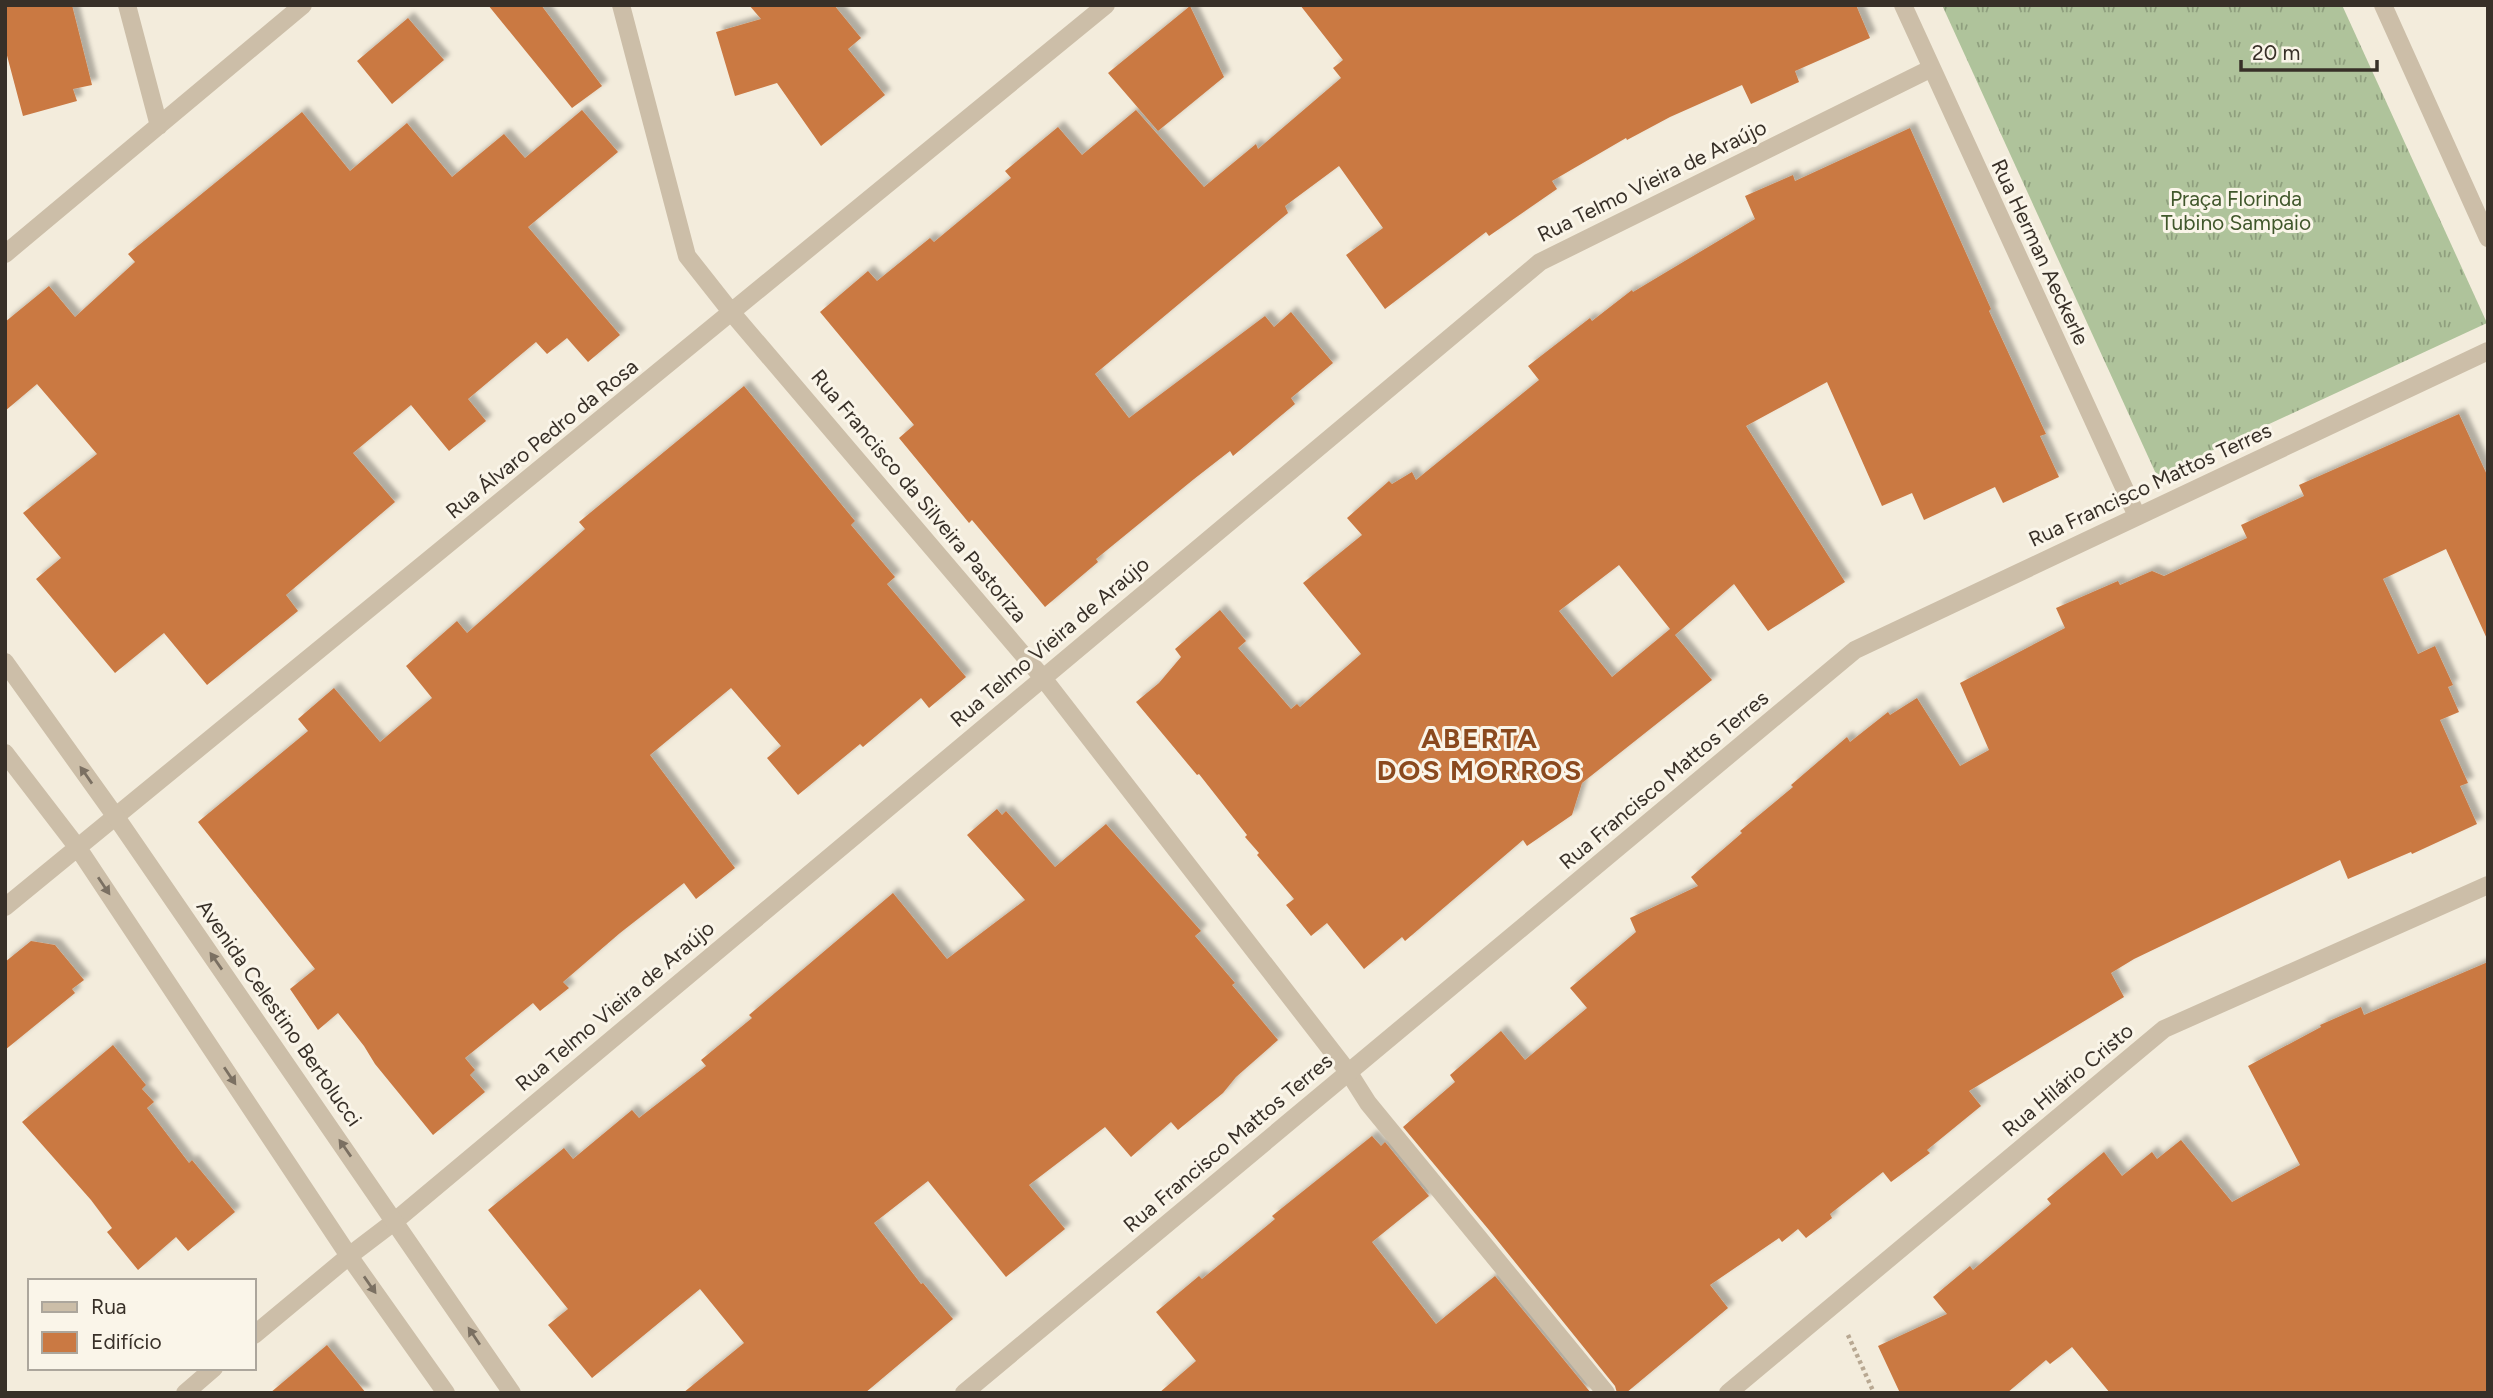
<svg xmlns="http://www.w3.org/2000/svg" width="2493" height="1398" font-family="Figtree,sans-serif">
  <defs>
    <pattern id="grass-tufts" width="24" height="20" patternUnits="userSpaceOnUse" patternTransform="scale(1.75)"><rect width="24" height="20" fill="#afc39b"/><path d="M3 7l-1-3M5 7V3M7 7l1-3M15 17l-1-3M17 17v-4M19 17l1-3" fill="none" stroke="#8f9f7e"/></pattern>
    <filter id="shadow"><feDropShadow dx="6" dy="-6" stdDeviation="2" flood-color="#0004"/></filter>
  </defs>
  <rect width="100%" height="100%" fill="#f3ecdc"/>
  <path fill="url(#grass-tufts)" d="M 1942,5 L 2342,5 L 2487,323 L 2157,476 Z"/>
  <path fill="#ca7943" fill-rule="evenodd" filter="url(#shadow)" d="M 5,5 L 72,5 L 92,85 L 73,89 L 77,101 L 23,116 L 5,48 Z
    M 488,5 L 541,5 L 602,86 L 572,108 Z
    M 749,5 L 834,5 L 861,38 L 848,49 L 885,95 L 821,146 L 777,83 L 735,96 L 716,32 L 761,19 Z
    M 1300,5 L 1856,5 L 1870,38 L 1795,71 L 1799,82 L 1751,104 L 1742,85 L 1670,117 L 1627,140 L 1626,138 L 1552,181 L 1557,189 L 1489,236 L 1486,232 L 1385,309 L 1346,255 L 1383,228 L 1339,166 L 1285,206 L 1288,213 L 1095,374 L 1129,418 L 1265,316 L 1274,327 L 1291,312 L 1333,363 L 1291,398 L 1295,404 L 1233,456 L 1230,451 L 1194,479 L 1096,559 L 1098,562 L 1045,607 L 972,520 L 969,523 L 899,438 L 914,425 L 820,312 L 868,271 L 877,281 L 930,238 L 934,242 L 1011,178 L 1005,171 L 1058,127 L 1082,155 L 1136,110 L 1204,187 L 1256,144 L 1258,149 L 1341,78 L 1333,68 L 1343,60 Z
    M 1190,6 L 1224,77 L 1158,131 L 1108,73 Z
    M 408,18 L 444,60 L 392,104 L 357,61 Z
    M 582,110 L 618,152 L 528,227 L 620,335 L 588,362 L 567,338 L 547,354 L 536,342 L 468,399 L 486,421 L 449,451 L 411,405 L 353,453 L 395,502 L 286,595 L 298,611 L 207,685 L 164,633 L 115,673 L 36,579 L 61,558 L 23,513 L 97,454 L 37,384 L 5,411 L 5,322 L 49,286 L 75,317 L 135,262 L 128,254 L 302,112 L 350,171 L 407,123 L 452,177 L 504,134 L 525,158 Z
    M 1910,128 L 1991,309 L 1989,311 L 2046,434 L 2040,436 L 2059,477 L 2003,503 L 1995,487 L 1924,520 L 1912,493 L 1882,506 L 1827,382 L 1746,426 L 1845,582 L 1768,631 L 1734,584 L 1675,635 L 1712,680 L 1582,783 L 1572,815 L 1527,846 L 1523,840 L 1405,941 L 1402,937 L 1364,969 L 1327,923 L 1311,936 L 1286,905 L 1294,899 L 1257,855 L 1259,853 L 1245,837 L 1247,835 L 1199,774 L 1197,775 L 1136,702 L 1159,683 L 1181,657 L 1175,649 L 1220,610 L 1246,641 L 1238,648 L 1291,709 L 1297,704 L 1300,707 L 1361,654 L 1303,583 L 1362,535 L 1347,518 L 1389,481 L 1392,484 L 1412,472 L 1416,480 L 1539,380 L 1528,366 L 1590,318 L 1592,321 L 1632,290 L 1633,292 L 1755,219 L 1745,196 L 1793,175 L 1795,181 ZM 1619,565 L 1670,629 L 1612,677 L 1559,611 Z
    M 744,386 L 855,521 L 851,525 L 895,577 L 887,584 L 966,677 L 929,708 L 921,698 L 863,747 L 860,744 L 798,795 L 767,758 L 781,746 L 731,688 L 650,755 L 735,868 L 696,899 L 684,883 L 620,933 L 563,982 L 569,988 L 540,1011 L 533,1003 L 465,1058 L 475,1070 L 470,1075 L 485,1092 L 433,1135 L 375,1064 L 364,1046 L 338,1013 L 318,1030 L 290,989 L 315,969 L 198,822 L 308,731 L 298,719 L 334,688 L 380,742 L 432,698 L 406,666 L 457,621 L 467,633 L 585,529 L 579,522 Z
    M 2459,414 L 2488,477 L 2488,641 L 2446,549 L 2383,579 L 2418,654 L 2435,646 L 2453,685 L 2448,687 L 2459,712 L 2440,720 L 2468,783 L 2460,786 L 2477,824 L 2412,854 L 2411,852 L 2348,879 L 2340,860 L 2134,959 L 2111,973 L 2124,997 L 1969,1091 L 1981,1106 L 1927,1150 L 1930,1153 L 1891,1182 L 1883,1172 L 1830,1214 L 1832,1218 L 1806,1238 L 1798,1229 L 1782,1242 L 1779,1238 L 1710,1285 L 1728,1308 L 1626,1393 L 1617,1393 L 1615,1386 L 1489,1230 L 1403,1127 L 1455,1082 L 1450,1075 L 1501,1031 L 1525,1060 L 1587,1008 L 1570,988 L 1636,932 L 1630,918 L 1698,886 L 1691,877 L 1742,833 L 1740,831 L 1793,787 L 1791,785 L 1847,737 L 1850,742 L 1888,712 L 1890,715 L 1917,698 L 1960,766 L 1989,750 L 1960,683 L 2065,628 L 2056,608 L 2118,581 L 2120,585 L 2152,571 L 2164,576 L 2247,538 L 2241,525 L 2304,496 L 2299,485 Z
    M 997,809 L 1002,815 L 1006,811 L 1055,867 L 1106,824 L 1201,931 L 1195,936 L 1235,983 L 1232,985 L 1278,1040 L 1236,1077 L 1223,1093 L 1178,1130 L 1171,1122 L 1131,1157 L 1105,1127 L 1029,1185 L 1065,1229 L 1006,1277 L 928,1181 L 874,1223 L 921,1284 L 923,1283 L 953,1319 L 865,1393 L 683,1393 L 744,1343 L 700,1289 L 592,1378 L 548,1325 L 568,1309 L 488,1210 L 564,1148 L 573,1159 L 632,1110 L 639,1118 L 706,1066 L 701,1060 L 752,1018 L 749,1015 L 893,893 L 947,959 L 1025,900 L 967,835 Z
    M 31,941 L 55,945 L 84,980 L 72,989 L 75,993 L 5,1050 L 5,962 Z
    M 2488,962 L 2488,1393 L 2110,1393 L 2072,1347 L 2050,1364 L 2046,1360 L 2007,1393 L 1900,1393 L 1878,1346 L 1947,1314 L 1933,1297 L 1970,1266 L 1973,1270 L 2051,1204 L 2047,1199 L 2104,1152 L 2122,1176 L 2152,1152 L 2157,1159 L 2181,1140 L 2232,1202 L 2300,1165 L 2248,1066 L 2321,1027 L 2320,1025 L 2361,1007 L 2364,1015 Z
    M 113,1045 L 146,1085 L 142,1089 L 154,1102 L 147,1108 L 189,1163 L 192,1160 L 235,1212 L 188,1251 L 176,1237 L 138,1270 L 107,1232 L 112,1228 L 91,1200 L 22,1122 Z
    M 1372,1136 L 1381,1146 L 1385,1142 L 1429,1196 L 1372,1242 L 1436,1324 L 1495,1276 L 1591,1393 L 1159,1393 L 1196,1361 L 1156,1312 L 1199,1276 L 1202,1279 L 1275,1219 L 1272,1216 Z
    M 327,1345 L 366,1393 L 270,1393 Z"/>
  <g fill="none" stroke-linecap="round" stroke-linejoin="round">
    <path stroke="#b8a892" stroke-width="4.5" stroke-dasharray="3.5 3.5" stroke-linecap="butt" d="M 1848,1335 L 1874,1393"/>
    <path stroke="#ccbea8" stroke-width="18" d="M 1349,1073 L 1368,1103 L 1606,1393"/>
    <path stroke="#ccbea8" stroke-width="18" d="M 127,5 L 159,126
      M 621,5 L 687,256 L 732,313 L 1043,678 L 1349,1073
      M 1903,5 L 2137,516
      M 5,254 L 303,5
      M 5,753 L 78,848 L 349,1256 L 446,1393
      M 5,907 L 1106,5
      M 254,1335 L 349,1256 L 395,1221 L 1540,262 L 1930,69
      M 185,1393 L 214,1368
      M 964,1393 L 1855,650 L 2488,351
      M 1728,1393 L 2164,1029 L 2488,885"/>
    <path stroke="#ccbea8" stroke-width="18" d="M 2383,5 L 2488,238
      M 5,662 L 116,817 L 512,1393"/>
  </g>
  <defs><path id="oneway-solid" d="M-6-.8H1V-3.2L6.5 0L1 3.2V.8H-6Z" transform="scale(1.75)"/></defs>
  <g fill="#7b7062">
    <use href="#oneway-solid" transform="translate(86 775) rotate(-125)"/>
    <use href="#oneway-solid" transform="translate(104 886) rotate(56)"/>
    <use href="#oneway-solid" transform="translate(216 961) rotate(-125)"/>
    <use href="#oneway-solid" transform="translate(230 1076) rotate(56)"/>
    <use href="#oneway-solid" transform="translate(345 1148) rotate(-125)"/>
    <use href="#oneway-solid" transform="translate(370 1285) rotate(55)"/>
    <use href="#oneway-solid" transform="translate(474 1336) rotate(-124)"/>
  </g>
  <g text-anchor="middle" stroke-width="6" stroke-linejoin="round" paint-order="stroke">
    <g font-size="21" fill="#383028" stroke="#faf5e9">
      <text transform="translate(1652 181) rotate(-26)" y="7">Rua Telmo Vieira de Araújo</text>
      <text transform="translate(2040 252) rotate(65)" y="7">Rua Herman Aeckerle</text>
      <text transform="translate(542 439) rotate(-39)" y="7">Rua Álvaro Pedro da Rosa</text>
      <text transform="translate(2150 485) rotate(-25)" y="7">Rua Francisco Mattos Terres</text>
      <text transform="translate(919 496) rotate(50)" y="7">Rua Francisco da Silveira Pastoriza</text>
      <text transform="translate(1050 642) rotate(-40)" y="7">Rua Telmo Vieira de Araújo</text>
      <text transform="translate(1664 780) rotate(-40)" y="7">Rua Francisco Mattos Terres</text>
      <text transform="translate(615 1006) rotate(-40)" y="7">Rua Telmo Vieira de Araújo</text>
      <text transform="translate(279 1013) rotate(55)" y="7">Avenida Celestino Bertolucci</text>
      <text transform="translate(2068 1080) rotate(-40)" y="7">Rua Hilário Cristo</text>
      <text transform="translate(1228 1143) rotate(-40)" y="7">Rua Francisco Mattos Terres</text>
    </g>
    <g font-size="21" fill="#40572b" stroke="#faf5e9">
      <text x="2236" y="206">Praça Florinda<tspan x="2236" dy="24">Tubino Sampaio</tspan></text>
    </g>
    <g font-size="28" font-weight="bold" letter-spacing="2" fill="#8a491e" stroke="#faf5e9">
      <text x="1480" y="748">ABERTA<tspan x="1480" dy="32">DOS MORROS</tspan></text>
    </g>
  </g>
  <rect width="2493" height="1398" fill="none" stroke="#383028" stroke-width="14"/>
  <rect x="28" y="1279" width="228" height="91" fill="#faf5e9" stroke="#aca69c" stroke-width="2"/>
  <rect x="42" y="1302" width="35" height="10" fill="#ccbea8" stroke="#aca69c" stroke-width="2"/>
  <text x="91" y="1314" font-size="21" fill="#383028">Rua</text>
  <rect x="42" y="1332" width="35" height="21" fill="#ca7943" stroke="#aca69c" stroke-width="2"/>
  <text x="91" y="1349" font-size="21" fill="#383028">Edifício</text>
  <path d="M2241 60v10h136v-10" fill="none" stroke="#383028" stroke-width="3.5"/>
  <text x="2252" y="60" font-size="21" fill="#383028" stroke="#faf5e9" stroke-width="5" paint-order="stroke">20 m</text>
</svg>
